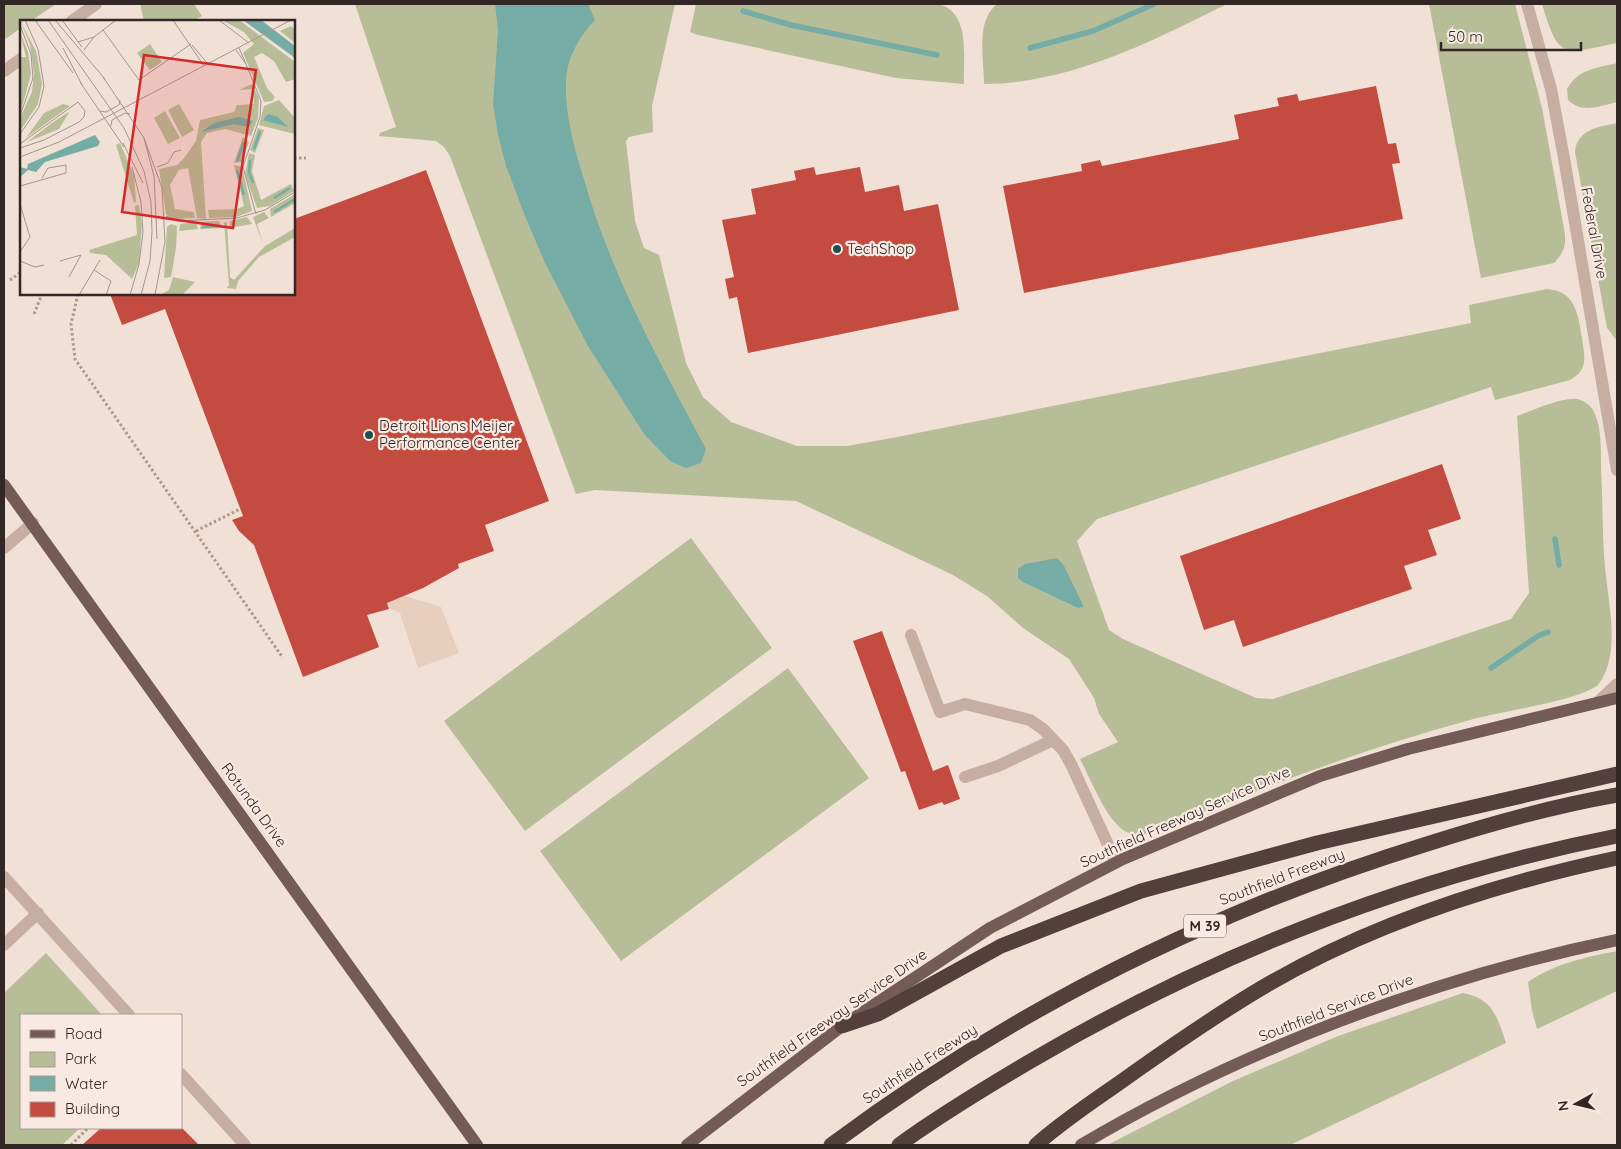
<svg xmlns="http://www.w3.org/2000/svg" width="1621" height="1149" font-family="Quicksand,sans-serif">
  <rect width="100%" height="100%" fill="#f0e0d6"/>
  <path fill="#b7be97" d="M 4,4 L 56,4 L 31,21 L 21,21 L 21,28 L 4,40 Z
    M 140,4 L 194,4 L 202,16 L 192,21 L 144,21 Z
    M 355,4 L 675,4 L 652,106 L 653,132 L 629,137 L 626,141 L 635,221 L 644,248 L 659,255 L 686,363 L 703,397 L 731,422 L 797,446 L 847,446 L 892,438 L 1471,323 L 1469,305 L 1547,289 C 1576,291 1578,315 1582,338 C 1583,347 1586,357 1583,366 C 1581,373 1576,376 1570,380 L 1495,400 L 1491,387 L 1097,519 L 1077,541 L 1109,630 L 1123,639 L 1256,698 L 1273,699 L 1511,619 L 1529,593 L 1517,416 C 1532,411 1561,397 1577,399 C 1583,400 1590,405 1593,410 C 1602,426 1601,450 1601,468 C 1603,501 1602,535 1605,568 C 1609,607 1621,655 1598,685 C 1578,701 1498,712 1470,720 C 1363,749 1261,788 1160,830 C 1150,833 1140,837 1129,833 C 1108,826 1091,779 1080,759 L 1118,742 L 1099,714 L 1094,698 L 1069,659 L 1023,628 L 987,596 L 953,575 L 796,501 L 595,490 L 576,494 L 450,156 L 444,147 L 436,141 L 379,136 L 380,133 L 396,127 Z
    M 696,4 L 939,4 C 971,13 963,57 964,84 L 896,78 L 698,35 L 690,32 Z
    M 997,4 L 1227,4 C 1150,42 1072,83 984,84 C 984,58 975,22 997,4 Z
    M 1429,4 L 1515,4 L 1542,108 L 1565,234 C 1566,247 1563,253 1554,263 L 1481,278 Z
    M 1542,4 L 1617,4 L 1617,43 C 1563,54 1559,61 1542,4 Z
    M 1617,63 L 1617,102 C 1600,106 1582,114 1568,100 L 1567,89 C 1578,69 1597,68 1617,63 Z
    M 1617,123 L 1617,341 L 1607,328 L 1575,152 C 1577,129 1599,127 1617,123 Z
    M 691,538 L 772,648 L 525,831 L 444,721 Z
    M 788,668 L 869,778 L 621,961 L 540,851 Z
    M 1617,951 L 1617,991 L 1537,1029 L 1532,1011 L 1528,982 C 1554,964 1586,957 1617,951 Z
    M 46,953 L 102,1015 L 21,1015 L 21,1128 L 80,1128 L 62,1145 L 4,1145 L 4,993 Z
    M 1463,993 C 1493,999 1497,1016 1506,1043 L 1290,1145 L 1107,1145 L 1233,1081 L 1338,1036 Z"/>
  <path fill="#e8cebd" d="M 405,596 L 441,607 L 459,653 L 418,668 L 400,613 L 389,608 L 387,603 Z"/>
  <path fill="#76aca6" d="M 495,4 L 588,4 L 595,20 C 579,37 566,59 566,83 C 565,115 574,147 583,176 C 610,273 659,361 706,449 L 701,463 L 686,468 L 670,461 L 644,434 L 588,346 L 545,263 L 525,216 L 506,166 L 498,135 L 493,104 L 498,30 Z
    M 1057,558 L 1063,564 L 1084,607 L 1078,608 L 1023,582 L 1018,578 L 1018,569 L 1025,564 Z"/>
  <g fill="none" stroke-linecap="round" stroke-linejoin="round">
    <path stroke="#76aca6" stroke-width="5.5" d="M 743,11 L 791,25 L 937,55
      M 1030,48 L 1093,31 L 1154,4
      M 1555,539 L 1559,565
      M 1491,668 L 1538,636 L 1548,632"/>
  </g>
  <path fill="#c44b40" d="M 1376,86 L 1388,144 L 1396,143 L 1400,163 L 1392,164 L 1403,219 L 1024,293 L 1003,186 L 1082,171 L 1081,164 L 1100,160 L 1102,166 L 1239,139 L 1234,115 L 1279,106 L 1277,98 L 1297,94 L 1299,101 Z
    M 814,167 L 816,175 L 860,167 L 865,192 L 899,185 L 904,211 L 938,204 L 959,310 L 748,353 L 737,297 L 729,299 L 725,279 L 734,277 L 722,220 L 756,214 L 751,189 L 796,180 L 794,171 Z
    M 426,170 L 549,501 L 485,525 L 494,551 L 458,564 L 459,568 L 423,588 L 387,603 L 389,609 L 367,615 L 379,647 L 303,677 L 254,545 L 239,531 L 232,520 L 243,516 L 165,309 L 122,325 L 110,294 L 294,294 L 294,219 Z
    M 1442,464 L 1461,519 L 1428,530 L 1437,555 L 1404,566 L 1412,589 L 1243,647 L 1234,620 L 1204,630 L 1180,556 Z
    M 882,631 L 933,771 L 948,765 L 960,799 L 944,805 L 942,802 L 919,810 L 905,771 L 901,772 L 853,641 Z
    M 101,1128 L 182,1128 L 199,1145 L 82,1145 Z"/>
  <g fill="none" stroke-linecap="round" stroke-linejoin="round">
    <path stroke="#b3978d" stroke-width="3" stroke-dasharray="2.5 2.5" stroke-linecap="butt" d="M 294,158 L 306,158
      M 10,280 L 21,272
      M 78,294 L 71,324 L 75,359 L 283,658
      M 34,314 L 42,294
      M 196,531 L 240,509
      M 71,1145 L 88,1128"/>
    <path stroke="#c7aea3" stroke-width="12" d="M 1527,4 L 1551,89 L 1564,158 L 1617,470
      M 72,21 L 96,4
      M 4,71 L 21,59
      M 4,548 L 33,523
      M 911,635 L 940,712 L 965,704 L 1030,720 L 1043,729 L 1063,750 L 1071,764 L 1116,862
      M 1599,701 L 1617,684
      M 965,777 L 998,766 L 1053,740
      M 4,877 L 129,1015
      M 4,945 L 38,913
      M 181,1074 L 245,1145"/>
    <path stroke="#745b56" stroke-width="12" d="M 4,485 L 477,1145
      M 687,1145 L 842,1026 L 990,928 L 1123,859 L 1320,776 L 1408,749 L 1617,698
      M 1081,1145 C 1241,1050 1435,977 1617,940"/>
    <path stroke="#533f3c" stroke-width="15" d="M 842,1026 L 878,1014 L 1001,946 L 1141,891 L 1317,843 L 1617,774
      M 831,1145 C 1011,1011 1213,910 1427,844 C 1489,824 1553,806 1617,795
      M 899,1145 C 940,1115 985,1088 1029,1062 C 1211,955 1409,877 1617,836
      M 1036,1145 C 1066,1118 1103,1095 1136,1071 C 1173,1045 1211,1019 1250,995 C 1361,927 1490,885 1617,858"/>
  </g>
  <g fill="#1c524d" stroke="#f8eae2" stroke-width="2">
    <circle cx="837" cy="249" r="5"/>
    <circle cx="369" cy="435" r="5"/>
  </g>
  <g text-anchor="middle" stroke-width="4.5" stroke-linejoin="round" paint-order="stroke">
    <rect fill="#f8eae2" stroke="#6d625e" stroke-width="1" x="1184" y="914.5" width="42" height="23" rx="4"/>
    <g font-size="14" font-weight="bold" fill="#322725">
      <text x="1205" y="931">M 39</text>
    </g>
    <g font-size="15" fill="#322725" stroke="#f8eae2">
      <text transform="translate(1594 233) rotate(80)" y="5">Federal Drive</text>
      <text transform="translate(254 805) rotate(54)" y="5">Rotunda Drive</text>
      <text transform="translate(1185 817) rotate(-24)" y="5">Southfield Freeway Service Drive</text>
      <text transform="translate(1282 877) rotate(-21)" y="5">Southfield Freeway</text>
      <text transform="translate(1336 1008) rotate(-21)" y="5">Southfield Service Drive</text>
      <text transform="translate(832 1018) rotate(-35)" y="5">Southfield Freeway Service Drive</text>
      <text transform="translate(920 1064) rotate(-33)" y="5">Southfield Freeway</text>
    </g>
    <g font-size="15" fill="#322725" stroke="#f8eae2" text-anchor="start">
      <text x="847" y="254">TechShop</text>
      <text x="379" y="431">Detroit Lions Meijer<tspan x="379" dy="17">Performance Center</tspan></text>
    </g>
  </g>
  <g transform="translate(20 20)">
    <rect width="275" height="275" fill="#f0e0d6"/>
    <path d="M 202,0 L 219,0 L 275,42 L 275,59 L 266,62 L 254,41 L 242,33 L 234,37 L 247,68 L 255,77 L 252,81 L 244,82 L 223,33 L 234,24 L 224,12 ZM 0,1 L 16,31 L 22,64 L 18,84 L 0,111 L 0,98 L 12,72 L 14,54 L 10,24 ZM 271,6 L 275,9 L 275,23 L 260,11 ZM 0,12 L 8,32 L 11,54 L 0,94 L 0,37 L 6,37 ZM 130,24 L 142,42 L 130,50 L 117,33 ZM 232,64 L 239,78 L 238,98 L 231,116 L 205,109 L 187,113 L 181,122 L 186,199 L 177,198 L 168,148 L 159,150 L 150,165 L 155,189 L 174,192 L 175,198 L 151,199 L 146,194 L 139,149 L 157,145 L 164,138 L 176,121 L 180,100 L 214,92 L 217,85 L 234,84 L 233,69 L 219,70 ZM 259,80 L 275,98 L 275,114 L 239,105 L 244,86 ZM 43,84 L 50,86 L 6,118 L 24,93 ZM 159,84 L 174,110 L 162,117 L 148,90 ZM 50,91 L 39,109 L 7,122 L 32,103 ZM 145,91 L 160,118 L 148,124 L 134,98 ZM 238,108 L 244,110 L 235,133 L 230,130 ZM 223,117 L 229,122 L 222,142 L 214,143 ZM 100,123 L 114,155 L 116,182 L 114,183 L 96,125 ZM 229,133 L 235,135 L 232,151 L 241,180 L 271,164 L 274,171 L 250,186 L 237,188 L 225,154 ZM 214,145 L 222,147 L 232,191 L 216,197 L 189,198 L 188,190 L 217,189 L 224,186 ZM 275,174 L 275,183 L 251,197 L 250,189 ZM 119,185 L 122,205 L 119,243 L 112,259 L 86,235 L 70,233 L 69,230 L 117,215 L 115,186 ZM 244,192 L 249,198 L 237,204 L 243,224 L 233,197 ZM 227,197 L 232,204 L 209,208 L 210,201 ZM 199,201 L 202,208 L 180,209 L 181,202 ZM 176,202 L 178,209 L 159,211 L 160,204 ZM 204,202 L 207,203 L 210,257 L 214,260 L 245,226 L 275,208 L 275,217 L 239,237 L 218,261 L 216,269 L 207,268 L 209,265 ZM 151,204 L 157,206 L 156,228 L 151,257 L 144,258 L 147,207 ZM 153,257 L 175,262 L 162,275 L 140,275 L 149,270 Z" fill="#b7be97"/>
    <path d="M 223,0 L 241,0 L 275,26 L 275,38 ZM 248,94 L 258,97 L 268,107 L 243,100 ZM 219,97 L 233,101 L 229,107 L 214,104 L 181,112 L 194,103 ZM 75,115 L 80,122 L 78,126 L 25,142 L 16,152 L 8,150 L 0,157 L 0,147 L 7,149 L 8,144 Z" fill="#76aca6"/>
    <path fill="none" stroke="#76aca6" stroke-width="2.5" d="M 234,129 L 240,111M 230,140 L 229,152 L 233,163M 217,141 L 224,122M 217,150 L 224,175M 254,178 L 270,168M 254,192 L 275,179M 182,207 L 199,206"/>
    <path fill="none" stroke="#a4968f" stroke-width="1" d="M 15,0 L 53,53M 28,0 L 104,108 L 124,151 L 131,182 L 132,212 L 130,241 L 121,275M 35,0 L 85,59M 42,0 L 62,27M 153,0 L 184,46M 199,0 L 229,23M 0,5 L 11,34 L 13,58 L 0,96M 83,10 L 119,60 L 171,24M 58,22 L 74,17M 172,25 L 188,44M 43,28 L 62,65M 64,30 L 74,17 L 96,0M 216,30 L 226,44 L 219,28M 226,44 L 241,81 L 240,97 L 223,147 L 236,194M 83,57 L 124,118 L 142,168 L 145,222 L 135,275M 60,62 L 104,127M 80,91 L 86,92 L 99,85 L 100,80M 91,106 L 92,100 L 105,93 L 110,94M 0,114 L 19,87 L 24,66 L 18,29 L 5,0M 124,118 L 134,156 L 137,219M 103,123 L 123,163M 0,124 L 58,82 L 65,91 L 64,97 L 59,102 L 24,120 L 0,128M 0,137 L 39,122 L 271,0M 137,147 L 148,143 L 154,132 L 161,130M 0,166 L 46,153 L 46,145 L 28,148 L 22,158M 0,184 L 10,217 L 0,232M 146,196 L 157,201 L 217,198 L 245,190 L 275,172M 0,241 L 15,247 L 24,245M 40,241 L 61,235 L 49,257M 74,250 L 91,261 L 86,275M 59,275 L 80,240M 110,275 L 119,244 L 123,212 L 121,182 L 112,147"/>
    <path fill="#d62828" fill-opacity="0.15" stroke="#d62828" stroke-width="2.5" d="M 124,35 L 236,50 L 213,208 L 102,192 Z"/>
    <rect width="275" height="275" fill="none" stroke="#322725" stroke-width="2.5"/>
  </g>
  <rect width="1621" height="1149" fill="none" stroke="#322725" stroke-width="10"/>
  <rect x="20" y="1014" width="162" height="115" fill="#f8eae2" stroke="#a99c96"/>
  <rect x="30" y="1030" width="25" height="8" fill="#745b56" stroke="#a99c96"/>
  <text x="65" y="1039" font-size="15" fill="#322725">Road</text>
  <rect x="30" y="1052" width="25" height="15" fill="#b7be97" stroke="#a99c96"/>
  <text x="65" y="1064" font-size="15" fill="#322725">Park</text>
  <rect x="30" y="1076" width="25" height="15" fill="#76aca6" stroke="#a99c96"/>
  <text x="65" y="1089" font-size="15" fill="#322725">Water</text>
  <rect x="30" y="1102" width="25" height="15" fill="#c44b40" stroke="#a99c96"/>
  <text x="65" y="1114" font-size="15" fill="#322725">Building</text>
  <g transform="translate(1576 1104) rotate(262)" stroke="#f8eae2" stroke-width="4" paint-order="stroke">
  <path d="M0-4L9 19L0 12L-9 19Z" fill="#322725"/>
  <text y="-8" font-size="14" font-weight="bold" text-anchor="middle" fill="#322725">N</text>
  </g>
  <path d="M1441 42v8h140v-8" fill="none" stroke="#322725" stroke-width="2.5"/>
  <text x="1448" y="42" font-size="15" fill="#322725" stroke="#f8eae2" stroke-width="4" paint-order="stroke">50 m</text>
</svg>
